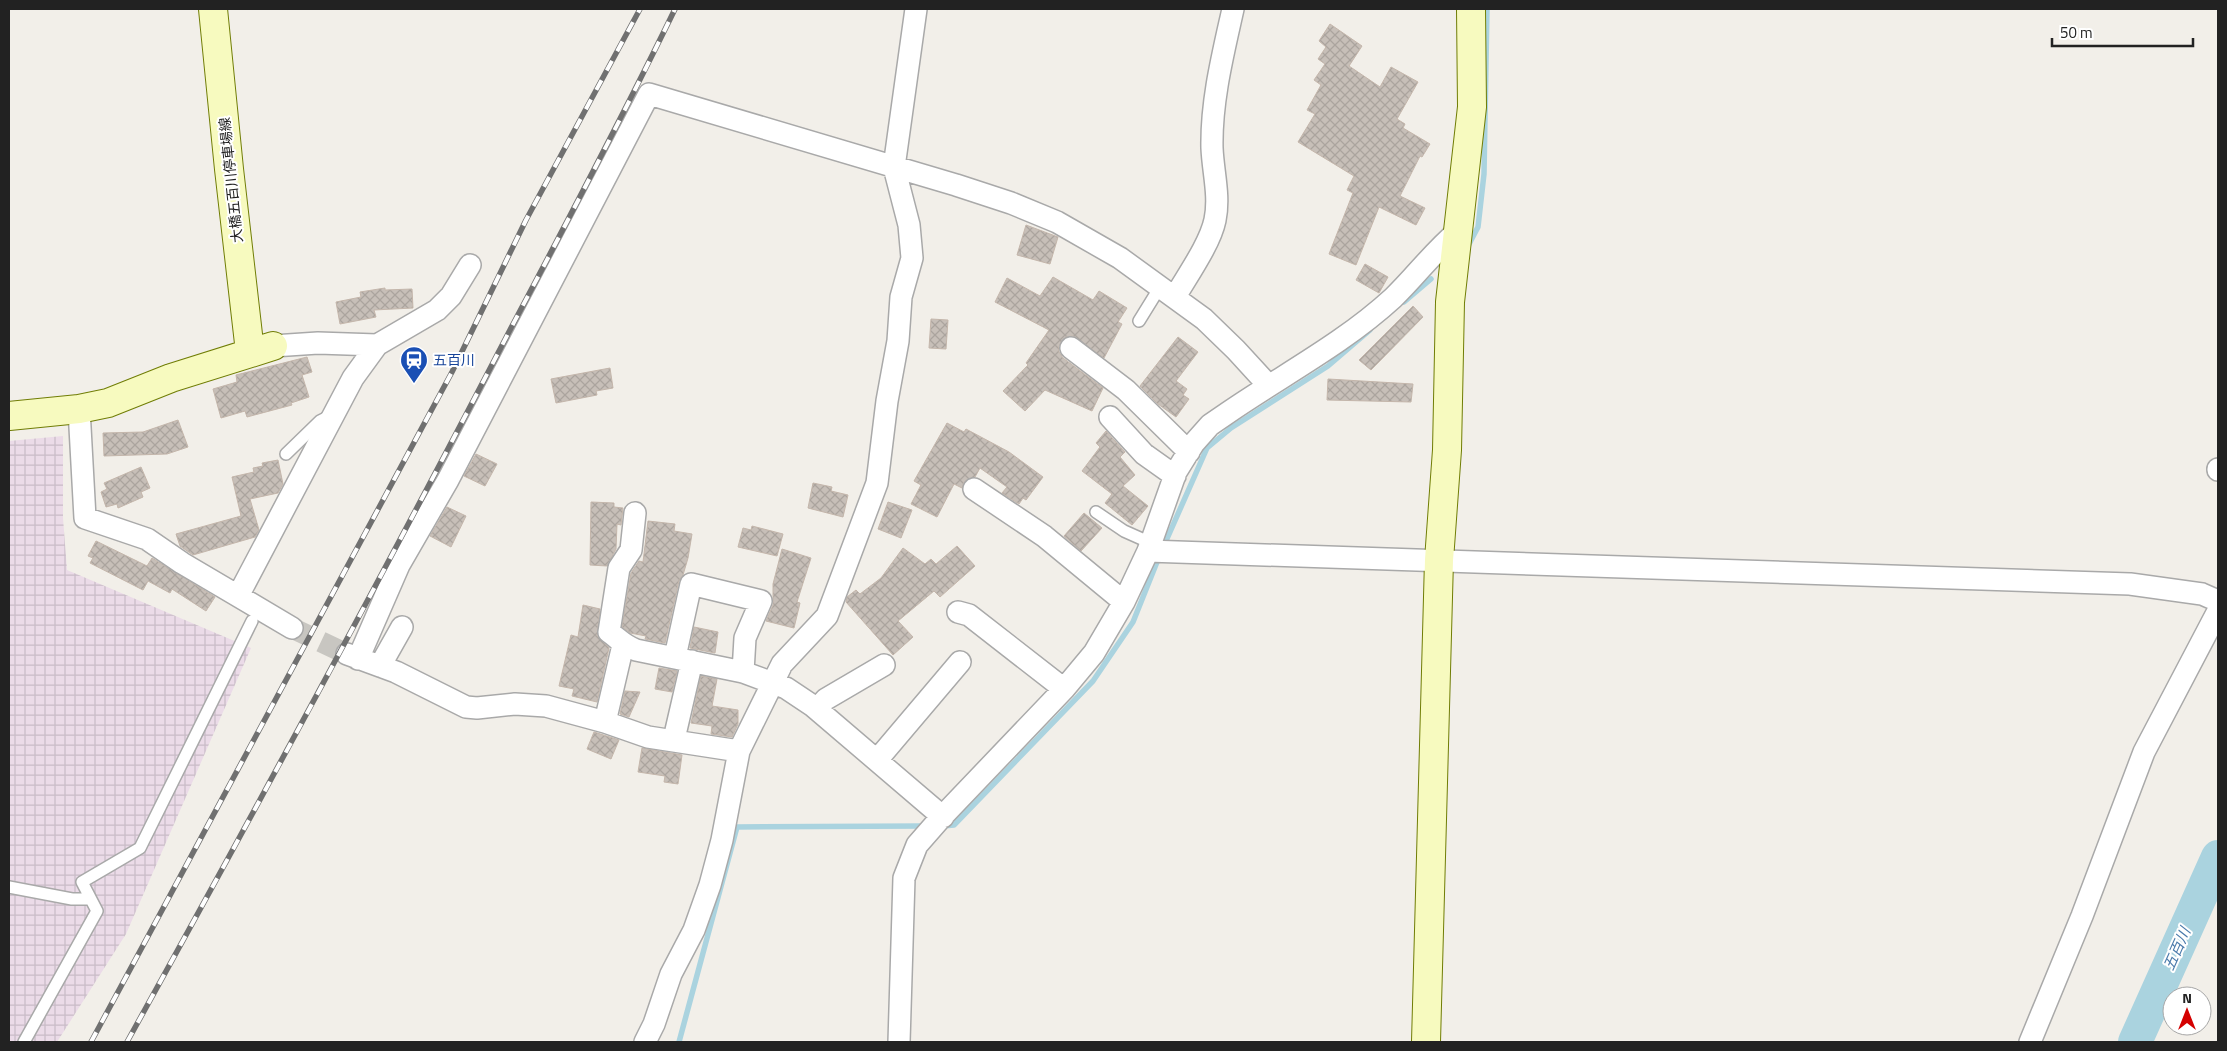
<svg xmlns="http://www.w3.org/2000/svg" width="2227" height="1051" font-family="'Titillium Web','Noto Sans JP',sans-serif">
  <defs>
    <pattern id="industrial-grid" width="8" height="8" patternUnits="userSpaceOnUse" patternTransform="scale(1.25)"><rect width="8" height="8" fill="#ebdbe8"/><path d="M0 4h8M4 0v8" fill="none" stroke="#c9bcc7"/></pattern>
    <pattern id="building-cross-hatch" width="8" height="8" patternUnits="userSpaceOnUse" patternTransform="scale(1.25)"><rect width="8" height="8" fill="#c7bfb8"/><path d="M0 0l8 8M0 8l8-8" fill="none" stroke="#aba49e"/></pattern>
  </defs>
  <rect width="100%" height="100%" fill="#f2efe9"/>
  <path fill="url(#industrial-grid)" d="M 63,436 L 63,518 L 67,570 L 251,648 L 126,934 L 57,1042 L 9,1042 L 9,441 Z"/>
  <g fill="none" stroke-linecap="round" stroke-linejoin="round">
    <path stroke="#aad3df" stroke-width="5.5" d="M 1468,246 L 1478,227 L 1484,174 L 1487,9
      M 1404,302 L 1431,279
      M 1166,541 L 1207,448 L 1231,428 L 1328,366 L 1370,330
      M 943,826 L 954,825 L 1093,681 L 1133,622 L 1157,562
      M 679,1042 L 737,827 L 926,826"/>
    <path stroke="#aad3df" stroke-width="34" d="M 2135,1042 L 2218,857"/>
  </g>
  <path fill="url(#building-cross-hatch)" stroke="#c4b6ab" d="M 1330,24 L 1362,46 L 1349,66 L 1380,87 L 1391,67 L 1418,82 L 1397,119 L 1405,124 L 1403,128 L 1430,144 L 1422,157 L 1420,156 L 1400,196 L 1425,208 L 1416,225 L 1379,207 L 1356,265 L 1329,254 L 1353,193 L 1347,190 L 1354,176 L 1298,142 L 1315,114 L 1307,110 L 1321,85 L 1314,80 L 1325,64 L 1318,59 L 1326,47 L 1319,41 Z
    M 1026,225 L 1058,237 L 1050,264 L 1017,255 Z
    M 1365,264 L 1388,277 L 1379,293 L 1356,280 Z
    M 1053,277 L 1093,300 L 1099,291 L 1127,308 L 1118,322 L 1122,324 L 1104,358 L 1073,336 L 1066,337 L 1059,346 L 1059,352 L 1063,358 L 1103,388 L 1092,411 L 1045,390 L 1025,411 L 1003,391 L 1028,365 L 1026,363 L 1049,330 L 995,302 L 1007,278 L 1040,296 Z
    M 385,288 L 385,290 L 412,289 L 413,308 L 374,310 L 376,317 L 340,324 L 336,302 L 361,297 L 360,292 Z
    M 1413,306 L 1423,317 L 1371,370 L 1359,360 Z
    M 931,319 L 948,320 L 946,349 L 929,348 Z
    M 1178,337 L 1198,352 L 1176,381 L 1187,389 L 1183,395 L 1189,399 L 1176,417 L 1158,404 L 1140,386 Z
    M 307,357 L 312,372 L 302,375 L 309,397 L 291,403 L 292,405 L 247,417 L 245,411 L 221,418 L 213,389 L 237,382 L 236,375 Z
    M 610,368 L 613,388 L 596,391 L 597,395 L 556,403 L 551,379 Z
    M 1328,379 L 1413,384 L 1411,402 L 1327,400 Z
    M 178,420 L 188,447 L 167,454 L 104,456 L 103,433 L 143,432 Z
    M 947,423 L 964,432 L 966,429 L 1009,452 L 1043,477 L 1026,500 L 1023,498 L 1019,504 L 1002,493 L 1007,487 L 980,468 L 975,477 L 964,482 L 962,488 L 954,484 L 937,517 L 911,504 L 921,485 L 914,481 Z
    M 1106,431 L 1125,452 L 1120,457 L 1135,475 L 1123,486 L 1148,506 L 1132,525 L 1105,503 L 1112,494 L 1082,471 L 1100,447 L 1096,443 Z
    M 476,454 L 497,464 L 485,486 L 464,476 Z
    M 278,460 L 283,484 L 278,493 L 250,499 L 259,530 L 255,537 L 193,555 L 180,546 L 176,534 L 241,516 L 232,477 L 254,472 L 253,468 L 263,466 L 262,463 Z
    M 141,467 L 150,488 L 141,492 L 143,497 L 118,508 L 117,504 L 106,507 L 101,492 L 107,489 L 104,483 Z
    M 813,483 L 832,487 L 831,491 L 848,495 L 843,517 L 808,508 Z
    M 591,502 L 614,503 L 614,507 L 623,508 L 621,525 L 617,524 L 616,549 L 607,566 L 590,565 Z
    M 888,502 L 912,510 L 901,538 L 878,529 Z
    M 447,507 L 466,516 L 451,547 L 430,536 Z
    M 1084,513 L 1102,528 L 1081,551 L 1064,536 Z
    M 648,521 L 675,524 L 674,531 L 692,534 L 688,558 L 683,575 L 679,581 L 665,643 L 645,639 L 646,636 L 630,633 L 622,627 L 631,573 L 639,561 L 643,562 Z
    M 752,526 L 783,534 L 777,556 L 738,547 L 743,528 L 751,530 Z
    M 96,541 L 147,566 L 152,558 L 215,597 L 206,611 L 172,589 L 170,593 L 148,581 L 143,590 L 90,563 L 93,558 L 88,556 Z
    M 957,546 L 975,566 L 940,597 L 934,591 L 898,621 L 913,637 L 893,655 L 846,602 L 847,597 L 856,590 L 860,594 L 881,578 L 903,548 L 925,564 L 931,559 L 936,564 Z
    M 782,549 L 811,558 L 797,602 L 800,603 L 794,628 L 766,621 L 773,605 L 773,584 Z
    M 583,605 L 600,609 L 597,636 L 609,648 L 597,702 L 572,696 L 574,689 L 559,686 L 571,635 L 578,637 Z
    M 694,627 L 718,632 L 715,653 L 690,648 Z
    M 659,668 L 677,671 L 672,692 L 655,689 Z
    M 701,676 L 717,679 L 712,706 L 738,710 L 738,724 L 732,737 L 711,734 L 712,726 L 691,723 Z
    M 625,691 L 640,692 L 629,717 L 620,714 Z
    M 594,732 L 619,740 L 611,759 L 587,749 Z
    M 642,748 L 682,755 L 678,784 L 664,782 L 665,776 L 638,772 Z"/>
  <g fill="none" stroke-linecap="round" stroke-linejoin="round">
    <path stroke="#c8c6c1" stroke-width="21" stroke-dasharray="21 11" stroke-linecap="butt" d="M 292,628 L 347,654"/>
    <g stroke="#a9a9a9" stroke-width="14">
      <path id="lane" d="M 1139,321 L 1160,287
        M 286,454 L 320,421 L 328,417
        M 1096,512 L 1124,531 L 1151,543
        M 9,887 L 72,899 L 90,899
        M 24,1042 L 97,911 L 82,882 L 140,848 L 252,621"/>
    </g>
    <g stroke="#a9a9a9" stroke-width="24">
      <path id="street" d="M 1175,297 C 1187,276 1210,244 1215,220 C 1220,196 1213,172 1212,148 C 1211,101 1223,54 1233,9
        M 273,346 L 318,343 L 377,345 L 437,310 L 451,296 L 470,265
        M 1071,348 L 1126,390 L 1189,452
        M 79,409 L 85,518 L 147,539 L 182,563 L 238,596 L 353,378 L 377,345
        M 1110,417 L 1144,454 L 1175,476
        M 2218,469 L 2218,470
        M 974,489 L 1044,536 L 1124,602
        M 635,513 L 631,550 L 619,568 L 609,632 C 619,639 623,645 636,650 L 743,672 L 786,688 L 813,706 L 943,817
        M 1148,551 L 2130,584 L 2202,594 L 2218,601
        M 238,596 L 292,628
        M 958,612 L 969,615 L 1064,689
        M 347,654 L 396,672 L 466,707 L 477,708 L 515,704 L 546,706 L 605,722 L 648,737 L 739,751 L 782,664 L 827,616 L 877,483 L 887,401 L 898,341 L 901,297 L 912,258 L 909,225 L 894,167 L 916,9
        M 675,657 L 691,584 L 761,601 L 745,638 L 743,672
        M 358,659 L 399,565 L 448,480 L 649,94 L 956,185 L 1011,203 L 1057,222 L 1120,258 L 1204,319 L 1236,350 L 1268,385
        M 380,666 L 402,627
        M 817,709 L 826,699 L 884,665
        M 605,722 L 623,645
        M 674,739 L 692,661
        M 877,760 L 960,662
        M 645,1042 L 654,1024 L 671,974 L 694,930 L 710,885 L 722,840 L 739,751
        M 899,1042 L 904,878 L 917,845 L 938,821 L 1064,689 L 1094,653 L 1124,602 L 1148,551 L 1176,472 L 1194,443 L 1210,425 L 1229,412 C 1283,375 1344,343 1393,298 C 1415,277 1433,252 1457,232
        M 2030,1042 L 2082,916 L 2144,752 L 2218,611"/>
    </g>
    <g stroke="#707d05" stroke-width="30">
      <path id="secondary" d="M 213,9 L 229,169 L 250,352
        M 9,416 L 79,409 L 108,403 L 171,378 L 273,346
        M 1426,1042 L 1439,560 L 1447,450 L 1450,302 L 1472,107 L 1471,9"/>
    </g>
    <use href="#lane" stroke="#fff" stroke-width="11"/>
    <use href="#street" stroke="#fff" stroke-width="21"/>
    <use href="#secondary" stroke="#f7fabf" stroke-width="28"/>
    <g stroke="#707070" stroke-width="5.5">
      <path id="rail" d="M 91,1042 L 452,372 L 526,220 L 640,9
        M 127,1042 C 258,805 387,568 511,328 C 567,222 623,116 675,9"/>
    </g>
    <use href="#rail" stroke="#fff" stroke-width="4" stroke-dasharray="11" stroke-linecap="butt"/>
  </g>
  <defs>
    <g id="station-pin" transform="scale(1.4375)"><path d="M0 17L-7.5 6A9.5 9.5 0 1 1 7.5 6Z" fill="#1a4fb4" stroke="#fff"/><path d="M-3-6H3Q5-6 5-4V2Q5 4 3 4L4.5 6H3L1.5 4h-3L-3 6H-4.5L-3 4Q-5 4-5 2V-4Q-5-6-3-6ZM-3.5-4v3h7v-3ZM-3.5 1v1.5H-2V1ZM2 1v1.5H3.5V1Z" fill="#fff"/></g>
  </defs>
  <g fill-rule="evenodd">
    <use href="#station-pin" x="414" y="360"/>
  </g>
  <g text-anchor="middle" stroke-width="4" stroke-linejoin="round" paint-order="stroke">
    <g font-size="14" fill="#222" stroke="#fff">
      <text transform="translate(231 180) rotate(-96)" y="5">大橋五百川停車場線</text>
    </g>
    <g font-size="14" fill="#164399" stroke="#fff" text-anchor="start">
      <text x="433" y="365">五百川</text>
    </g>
    <g font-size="15" font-style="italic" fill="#4a7aab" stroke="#fff">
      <text transform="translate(2177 949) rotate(-66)" y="5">五百川</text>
    </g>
  </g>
  <rect width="2227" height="1051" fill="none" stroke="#222222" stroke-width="20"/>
  <g transform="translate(2187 1011)"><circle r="24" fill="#ffffff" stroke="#a7a7a7"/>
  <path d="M0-4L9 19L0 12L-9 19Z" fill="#d40000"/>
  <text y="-8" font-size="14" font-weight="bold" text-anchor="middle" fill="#222222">N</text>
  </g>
  <path d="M2052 38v8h141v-8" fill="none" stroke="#222222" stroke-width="2.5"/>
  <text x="2060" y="38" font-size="15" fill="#222222" stroke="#ffffff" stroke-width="4" paint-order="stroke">50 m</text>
</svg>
